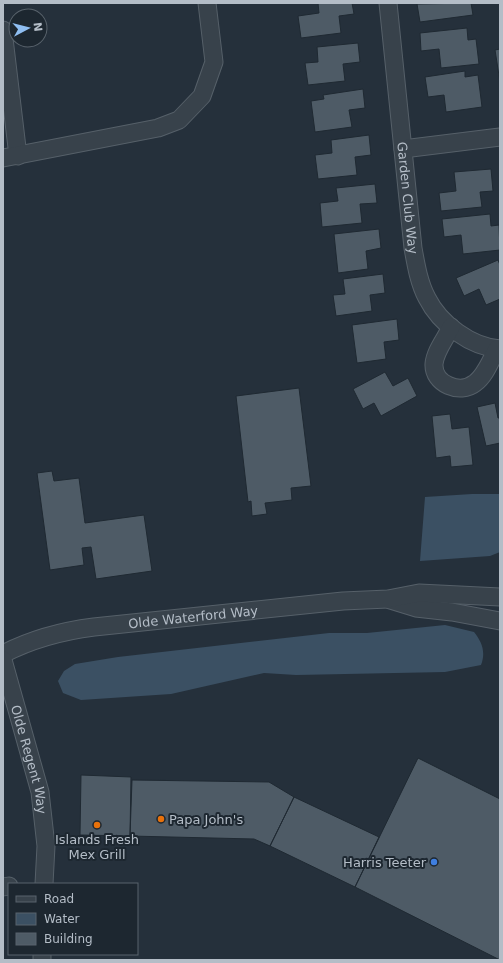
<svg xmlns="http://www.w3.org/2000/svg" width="503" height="963" font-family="'DejaVu Sans',sans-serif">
  <rect width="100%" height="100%" fill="#25303b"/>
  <path fill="#3b5063" d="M 472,494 L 500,494 L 500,552 L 490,556 L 420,561 L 425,497 Z
    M 445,625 L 474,632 C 482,642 486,652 481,665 L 445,672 L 296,675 L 264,673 L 171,694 L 81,700 L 63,693 L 58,681 L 64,671 L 75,664 L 118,657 L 329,633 L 367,633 Z"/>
  <path fill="#4e5b66" stroke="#1f2932" d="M 318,3 L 352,3 L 354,14 L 339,16 L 341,33 L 301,38 L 298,16 L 319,13 Z
    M 471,3 L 473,15 L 420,22 L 417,4 Z
    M 467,28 L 468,40 L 476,39 L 479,64 L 441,68 L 439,49 L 421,51 L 420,33 Z
    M 358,43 L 360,62 L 343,64 L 345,81 L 308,85 L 305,63 L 318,62 L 317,47 Z
    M 500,49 L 500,82 L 495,50 Z
    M 465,71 L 465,77 L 478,75 L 482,107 L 446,112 L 444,95 L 428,97 L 425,77 Z
    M 363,89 L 365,108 L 349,110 L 352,127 L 315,132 L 311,101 L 324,99 L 323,95 Z
    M 369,135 L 371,155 L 355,157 L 357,175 L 318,179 L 315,155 L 332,153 L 331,140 Z
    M 491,169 L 493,191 L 480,192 L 482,207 L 441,211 L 439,193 L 456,191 L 454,172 Z
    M 375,184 L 377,203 L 360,204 L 362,223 L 322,227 L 320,203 L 338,201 L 336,188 Z
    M 490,214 L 491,226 L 499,225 L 500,250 L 463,254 L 461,235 L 444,237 L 442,219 Z
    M 379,229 L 381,248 L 366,251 L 368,269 L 338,273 L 334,234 Z
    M 498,260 L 500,265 L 500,299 L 486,305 L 479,289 L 464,296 L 456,278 Z
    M 383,274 L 385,293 L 370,295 L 372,311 L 336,316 L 333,295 L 345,294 L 343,279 Z
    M 397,319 L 399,340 L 384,342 L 386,359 L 357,363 L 352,325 Z
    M 385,372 L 393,386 L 408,378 L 417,396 L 381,416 L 374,403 L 363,409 L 353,389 Z
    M 299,388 L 311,486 L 291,488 L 292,500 L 265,503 L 267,514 L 252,516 L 251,501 L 248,502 L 236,396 Z
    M 495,403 L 498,418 L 500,418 L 500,443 L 486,446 L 477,407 Z
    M 450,414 L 452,429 L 469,427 L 473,465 L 451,467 L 450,456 L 436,458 L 432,416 Z
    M 52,471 L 54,481 L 79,478 L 85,523 L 144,515 L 152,571 L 96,579 L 91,547 L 82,548 L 84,565 L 50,570 L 37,473 Z
    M 418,758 L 500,799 L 500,960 L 355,887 Z
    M 81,775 L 131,777 L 130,836 L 80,835 Z
    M 132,780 L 269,782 L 294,797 L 270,846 L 254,839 L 130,836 Z
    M 294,797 L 379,837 L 355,887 L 270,846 Z"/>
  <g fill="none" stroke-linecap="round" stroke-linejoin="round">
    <g stroke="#566069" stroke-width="19">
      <g id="minor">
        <path id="s1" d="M 388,3 L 413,248 C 416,265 419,283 427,298 C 440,324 471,347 500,349"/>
        <path d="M 3,30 L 18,156"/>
        <path d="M 403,149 L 500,137"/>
        <path d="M 3,158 L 158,128 L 179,120 L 202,96 L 214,62 L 207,3"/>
        <path d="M 451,327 C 446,338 435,351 434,364 C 433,384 460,395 475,383 C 485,376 491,360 497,349"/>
        <path d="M 390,600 L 416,608 L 452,612 L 500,621"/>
        <path id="s2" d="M 3,654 C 32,639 62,631 94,627 L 343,601 L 388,599 L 419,593 L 500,597"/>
        <path id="s3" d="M 3,660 L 40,792 L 46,846 L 44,884"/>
        <path d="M 3,887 L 9,886"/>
        <path d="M 42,960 L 42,954"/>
      </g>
    </g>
    <use href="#minor" stroke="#38424b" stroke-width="17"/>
  </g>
  <g fill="#e8710a" stroke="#1d2730" stroke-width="1.5">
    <circle cx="161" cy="819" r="4"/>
    <circle cx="97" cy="825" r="4"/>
  </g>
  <circle fill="#3f7fe0" stroke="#1d2730" stroke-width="1.5" cx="434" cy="862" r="4"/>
  <g text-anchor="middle" stroke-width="4" stroke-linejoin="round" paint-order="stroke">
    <g font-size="13" fill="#b4bdc7" stroke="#1d2730">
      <text dy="5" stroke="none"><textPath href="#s1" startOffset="196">Garden Club Way</textPath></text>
      <text dy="5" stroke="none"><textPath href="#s2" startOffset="195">Olde Waterford Way</textPath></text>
      <text dy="5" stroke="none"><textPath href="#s3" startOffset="103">Olde Regent Way</textPath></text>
    </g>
    <g font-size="13" fill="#b4bdc7" stroke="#1d2730" text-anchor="start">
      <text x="169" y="824">Papa John's</text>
      <text x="97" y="844" text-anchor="middle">Islands Fresh<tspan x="97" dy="15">Mex Grill</tspan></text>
      <text x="426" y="867" text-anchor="end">Harris Teeter</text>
    </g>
  </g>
  <rect width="503" height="963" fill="none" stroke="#b4bdc7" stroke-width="8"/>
  <rect x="8" y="883" width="130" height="72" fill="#1d2730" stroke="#59636c"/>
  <rect x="16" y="896" width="20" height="6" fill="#38424b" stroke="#59636c"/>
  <text x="44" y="903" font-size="12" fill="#b4bdc7">Road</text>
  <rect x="16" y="913" width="20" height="12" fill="#3b5063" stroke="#59636c"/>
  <text x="44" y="923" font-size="12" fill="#b4bdc7">Water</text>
  <rect x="16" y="933" width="20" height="12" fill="#4e5b66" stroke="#59636c"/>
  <text x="44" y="943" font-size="12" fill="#b4bdc7">Building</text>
  <g transform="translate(28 28) rotate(83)"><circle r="19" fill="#1d2730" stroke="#59636c"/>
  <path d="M0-3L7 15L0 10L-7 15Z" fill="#8fbef1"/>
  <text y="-6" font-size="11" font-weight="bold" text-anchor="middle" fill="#b4bdc7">N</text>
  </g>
</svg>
